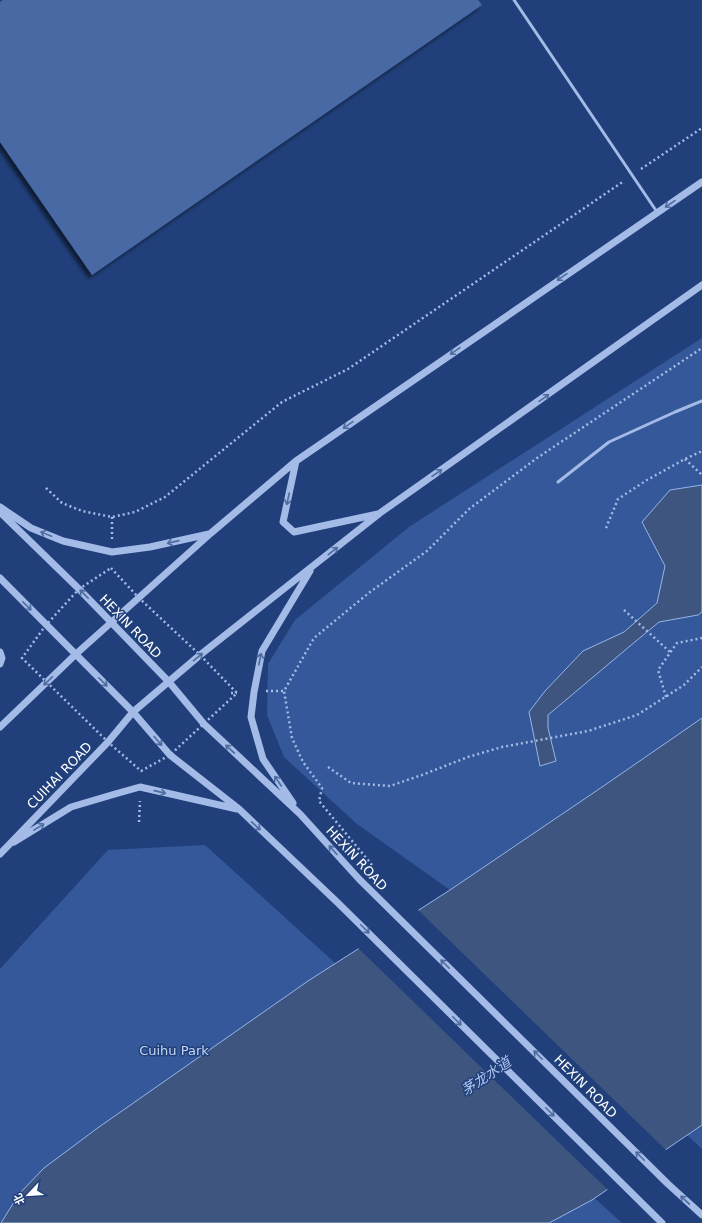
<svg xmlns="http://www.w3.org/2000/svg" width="702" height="1223" font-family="'DejaVu Sans','Noto Sans SC',sans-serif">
  <defs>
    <filter id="shadow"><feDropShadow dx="-3.5" dy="3.5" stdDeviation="2" flood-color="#0009"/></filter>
  </defs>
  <rect width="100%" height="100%" fill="#21407b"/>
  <path fill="#345899" d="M 702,338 L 702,718 L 605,785 L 450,890 L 357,824 L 284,757 L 267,715 L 268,664 L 295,620 L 409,527 Z
    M 205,845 L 622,1223 L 0,1223 L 0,969 L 108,850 Z
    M 702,1125 L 702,1149 L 687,1135 Z"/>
  <path fill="#3e5580" stroke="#97b5e7" d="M 702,485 L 702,612 L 698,615 L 659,622 L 630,646 L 548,715 L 548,728 L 556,761 L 540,766 L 529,712 L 545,691 L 583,651 L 624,632 L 657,603 L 665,566 L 642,522 L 670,490 Z
    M 702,718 L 702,1125 L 592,1200 L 549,1223 L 1,1223 L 19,1194 L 44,1168 L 99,1127 L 308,981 L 450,890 L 605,785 Z"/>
  <path fill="#21407b" d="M 417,909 L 667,1151 L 609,1191 L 357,947 Z"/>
  <path fill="#4a69a4" filter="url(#shadow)" d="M 3,0 L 478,0 L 482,5 L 92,275 L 0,142 L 0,2 Z"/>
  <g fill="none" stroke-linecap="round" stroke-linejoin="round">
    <path stroke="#a3bbe6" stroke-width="2.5" stroke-dasharray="2 3" stroke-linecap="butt" d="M 641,169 L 702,128
      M 685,459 L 702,475
      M 46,488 L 62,503 L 82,511 L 112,517 L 135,512 L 165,497 L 282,402 L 348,369 L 624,181
      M 606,528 L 618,499 L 647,480 L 685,459 L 702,451
      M 112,539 L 112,517
      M 111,568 L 139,598 L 200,655 L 237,693 L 170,755 L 141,771 L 108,742 L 22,658 L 46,625 L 79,589 Z
      M 624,610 L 670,652
      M 266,691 L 284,691
      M 231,693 L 237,693
      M 666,697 L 658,670 L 677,643 L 702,638
      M 328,767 L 351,783 L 390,786 L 422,775 L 468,757 L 502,747 L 588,731 L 637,715 L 684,685 L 702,667
      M 139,822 L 140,801
      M 372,865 L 319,801 L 322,788 L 303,762 L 292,738 L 284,691 L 314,638 L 370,592 L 427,551 L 469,509 L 537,458 L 702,348"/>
    <path stroke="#a3bbe6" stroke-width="3" d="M 514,0 L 657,212
      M 558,482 L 609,442 L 675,412 L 702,401"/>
    <path stroke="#a3bbe6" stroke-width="7" d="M 296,461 L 283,522 L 294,532 L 378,514
      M 0,507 L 31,528 L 63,541 L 112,552 L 150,547 L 209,534
      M 0,512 L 79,589 L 169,682 L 204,724 L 300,814 L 359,879 L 668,1184 L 702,1215
      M 0,578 L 133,712 L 170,755 L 239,809 L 337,902 L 662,1223
      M 0,652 L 2,658 L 0,664
      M 0,727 L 76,654 L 211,533 L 296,461 L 702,182
      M 293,803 L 263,759 L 251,717 L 254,692 L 262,651 L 310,571
      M 14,842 L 71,807 L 115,794 L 140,787 L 237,809
      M 0,854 L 108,742 L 133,712 L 200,655 L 380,513 L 702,285"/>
  </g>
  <defs><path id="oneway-shaft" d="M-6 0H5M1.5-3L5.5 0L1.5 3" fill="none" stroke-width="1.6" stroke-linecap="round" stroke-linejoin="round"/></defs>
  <g stroke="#4e6ba0">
    <use href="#oneway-shaft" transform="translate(670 204) rotate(146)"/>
    <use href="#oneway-shaft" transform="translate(562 277) rotate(145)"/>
    <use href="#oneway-shaft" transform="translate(455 351) rotate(145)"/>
    <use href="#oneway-shaft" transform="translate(544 398) rotate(-35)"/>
    <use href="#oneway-shaft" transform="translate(348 425) rotate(145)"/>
    <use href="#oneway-shaft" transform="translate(437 473) rotate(-35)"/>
    <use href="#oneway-shaft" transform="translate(288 499) rotate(102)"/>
    <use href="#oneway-shaft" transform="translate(46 534) rotate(-158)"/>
    <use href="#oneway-shaft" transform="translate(173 542) rotate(167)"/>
    <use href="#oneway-shaft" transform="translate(333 551) rotate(-38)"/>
    <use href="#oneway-shaft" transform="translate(84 594) rotate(-134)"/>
    <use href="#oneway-shaft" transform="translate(27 606) rotate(45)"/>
    <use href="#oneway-shaft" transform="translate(198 657) rotate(-40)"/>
    <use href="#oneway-shaft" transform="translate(260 659) rotate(-79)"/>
    <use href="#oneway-shaft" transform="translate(48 681) rotate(136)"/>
    <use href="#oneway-shaft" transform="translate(103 682) rotate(45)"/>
    <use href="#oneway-shaft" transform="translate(158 741) rotate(49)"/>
    <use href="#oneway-shaft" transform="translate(230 749) rotate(-137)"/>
    <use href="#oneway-shaft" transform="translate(278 781) rotate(-124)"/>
    <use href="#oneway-shaft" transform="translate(160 792) rotate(13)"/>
    <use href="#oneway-shaft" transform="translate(256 826) rotate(43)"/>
    <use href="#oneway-shaft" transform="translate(39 827) rotate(-32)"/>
    <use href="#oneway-shaft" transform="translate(333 850) rotate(-132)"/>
    <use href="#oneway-shaft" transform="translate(365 929) rotate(45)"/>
    <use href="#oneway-shaft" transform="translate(445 964) rotate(-135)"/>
    <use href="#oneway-shaft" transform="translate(457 1021) rotate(45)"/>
    <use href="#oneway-shaft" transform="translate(538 1055) rotate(-135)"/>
    <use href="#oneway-shaft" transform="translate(550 1112) rotate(45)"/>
    <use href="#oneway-shaft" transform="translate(640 1156) rotate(-135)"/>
    <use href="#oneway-shaft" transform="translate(685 1200) rotate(-137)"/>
  </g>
  <g text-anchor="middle" stroke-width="3" stroke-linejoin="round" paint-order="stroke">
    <g font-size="13" fill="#fff" stroke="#21407b">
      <text transform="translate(131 626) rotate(46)" y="5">HEXIN ROAD</text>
      <text transform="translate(59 775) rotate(-46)" y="5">CUIHAI ROAD</text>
      <text transform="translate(357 858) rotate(47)" y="5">HEXIN ROAD</text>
      <text transform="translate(586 1086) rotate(45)" y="5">HEXIN ROAD</text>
    </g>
    <g font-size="13" fill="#c6d7f4" stroke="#21407b">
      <text x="174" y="1055">Cuihu Park</text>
    </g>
    <g font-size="14" font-style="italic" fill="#aec5ee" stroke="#21407b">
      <text transform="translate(486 1076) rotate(-34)" y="5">茅龙水道</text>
    </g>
  </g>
  <g transform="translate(28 1195) rotate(245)" stroke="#21407b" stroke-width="3" paint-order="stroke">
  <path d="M0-3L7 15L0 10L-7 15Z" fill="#ffffff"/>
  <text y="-6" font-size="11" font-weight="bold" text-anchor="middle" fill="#ffffff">北</text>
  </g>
</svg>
